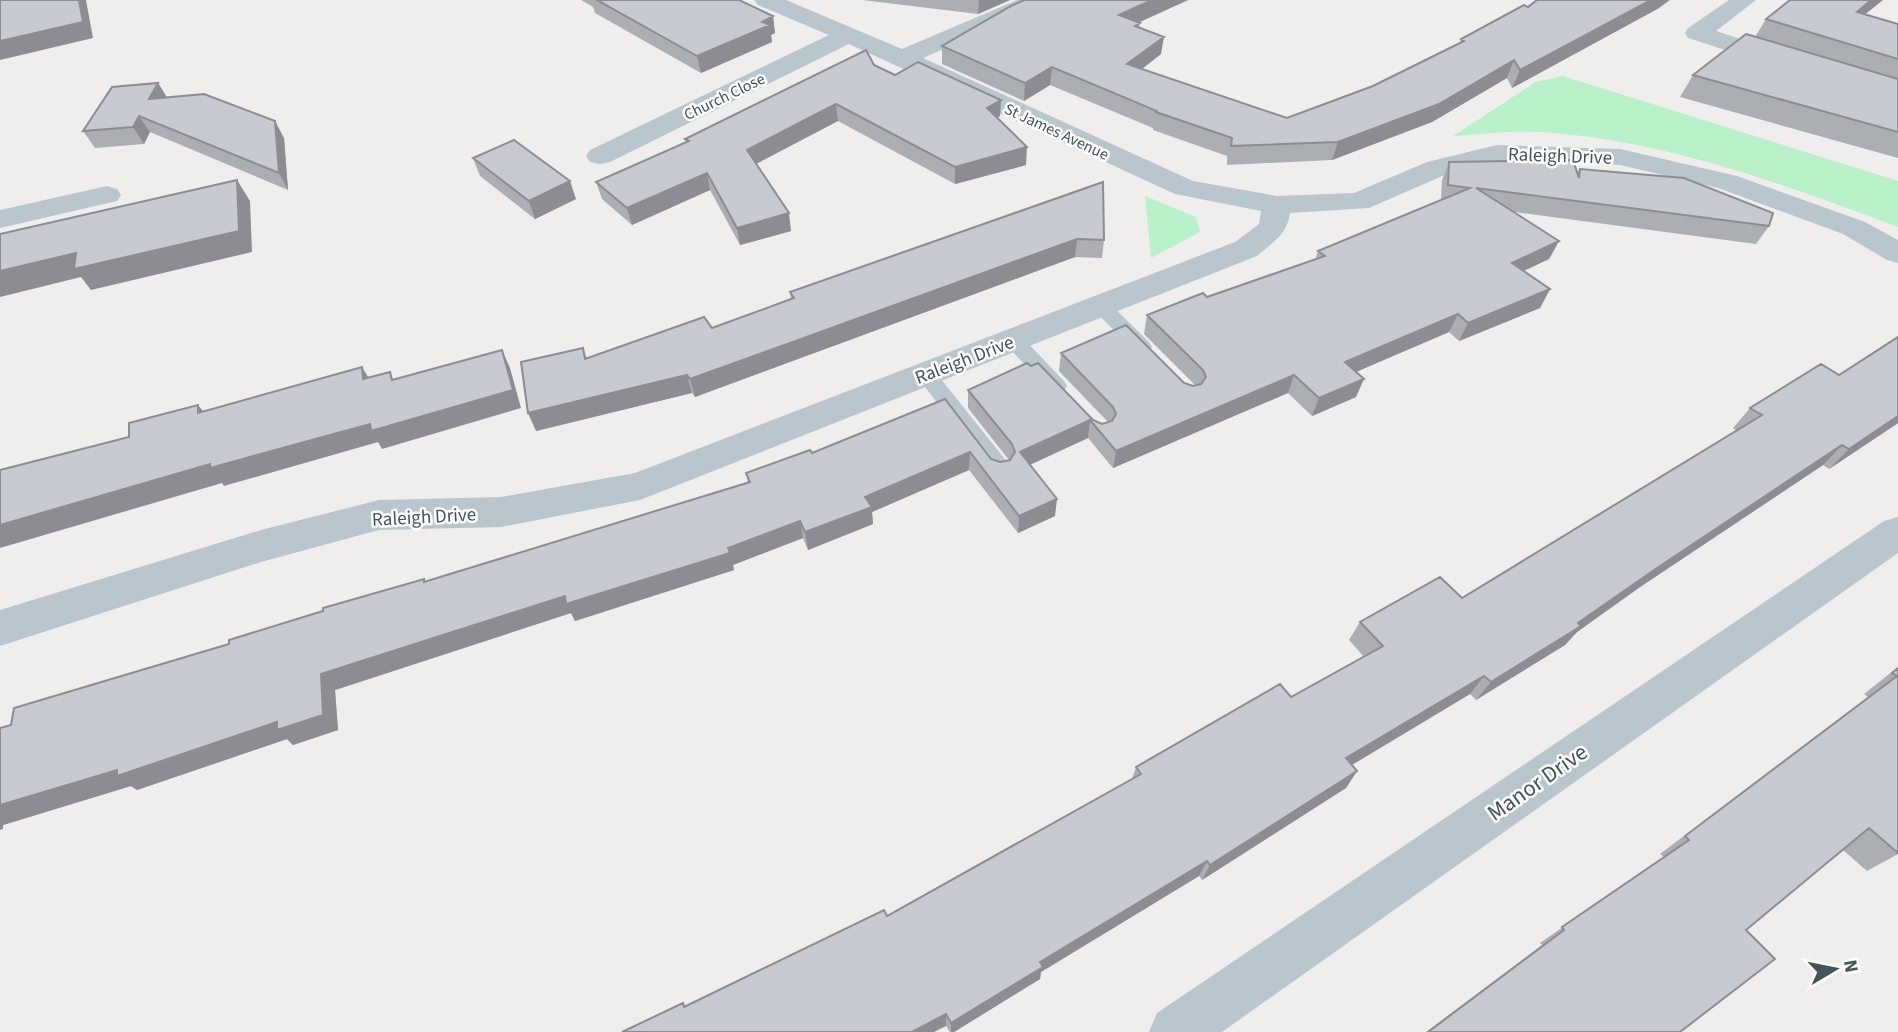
<svg xmlns="http://www.w3.org/2000/svg" width="1898" height="1032" font-family="'Source Sans 3',sans-serif">
  <rect width="100%" height="100%" fill="#f0eded"/>
  <path fill="#b8f1ca" d="M 1563,76 L 1898,181 L 1898,227 C 1782,184 1668,141 1543,132 C 1513,130 1482,134 1453,136 L 1536,82 Z
    M 1145,196 L 1196,217 L 1200,232 L 1151,258 Z"/>
  <g fill="none" stroke-linecap="round" stroke-linejoin="round">
    <path fill="#bac6ce" fill-rule="evenodd" d="M 1101,300 L 1108,302 L 1149,342 L 1152,347 L 1149,352 L 1135,352 L 1094,310 L 1091,306 L 1094,302 Z
      M 1013,333 L 1020,335 L 1064,381 L 1067,386 L 1064,391 L 1050,391 L 1006,345 L 1003,340 L 1006,335 Z
      M 926,367 L 933,369 L 1008,463 L 1011,469 L 1008,475 L 1000,477 L 992,475 L 919,379 L 916,374 L 919,369 Z"/>
    <path fill="#bac6ce" fill-rule="evenodd" d="M 754,0 L 786,0 L 902,49 L 1017,0 L 1049,0 L 1045,5 L 923,58 L 1193,181 L 1277,196 L 1354,193 L 1427,162 L 1497,145 L 1620,149 L 1737,176 L 1865,222 L 1898,240 L 1898,263 L 1887,260 L 1843,234 L 1718,188 L 1620,165 L 1497,161 L 1447,174 L 1369,208 L 1290,213 C 1287,235 1273,242 1257,256 L 640,500 L 501,527 L 379,530 L 261,562 L 0,646 L 0,610 L 261,530 L 379,500 L 501,497 L 635,473 L 1235,242 L 1259,224 L 1261,211 L 1175,194 L 849,44 L 610,162 L 600,164 L 590,162 L 586,156 L 590,150 L 829,35 L 758,5 Z
      M 1729,0 L 1756,0 L 1716,31 L 1790,55 L 1793,60 L 1790,65 L 1781,67 L 1772,65 L 1688,38 L 1685,33 L 1688,28 Z
      M 107,186 L 117,189 L 121,195 L 117,201 L 0,228 L 0,210 Z
      M 1898,517 L 1898,553 L 1222,1032 L 1149,1032 L 1157,1013 L 1884,521 Z"/>
  </g>
  <path fill="#abaeb3" d="M 581,0 L 739,0 L 773,16 L 775,33 L 771,35 L 772,42 L 701,73 L 595,13 L 593,7 Z
    M 862,0 L 1010,0 L 978,14 Z
    M 1024,0 L 1188,0 L 1139,22 L 1140,23 L 1139,28 L 1161,54 L 1142,69 L 1287,118 L 1373,86 L 1460,43 L 1461,39 L 1528,7 L 1659,8 L 1512,88 L 1507,78 L 1432,122 L 1332,160 L 1227,165 L 1227,156 L 1153,130 L 1153,128 L 1050,85 L 1024,101 L 942,64 L 942,46 Z
    M 1865,14 L 1898,24 L 1898,158 L 1680,97 L 1693,75 L 1755,37 L 1766,19 Z
    M 874,65 L 895,75 L 1000,116 L 997,118 L 1026,165 L 955,184 L 838,121 L 756,164 L 791,231 L 740,245 L 710,190 L 632,225 L 602,199 L 596,182 L 686,143 L 685,139 Z
    M 158,83 L 167,98 L 284,138 L 288,190 L 150,132 L 144,144 L 95,148 L 83,131 Z
    M 473,158 L 576,199 L 535,219 L 480,176 Z
    M 1449,162 L 1577,173 L 1580,169 L 1769,226 L 1756,244 L 1514,212 L 1559,241 L 1549,259 L 1523,271 L 1550,289 L 1540,308 L 1459,341 L 1449,332 L 1356,372 L 1356,397 L 1312,416 L 1288,393 L 1113,468 L 1088,438 L 1030,464 L 1055,516 L 1018,533 L 969,470 L 872,512 L 873,524 L 808,550 L 803,538 L 733,565 L 734,570 L 575,621 L 571,613 L 335,690 L 338,730 L 293,745 L 287,739 L 137,790 L 131,786 L 3,825 L 3,829 L 11,725 L 229,644 L 425,581 L 748,483 L 746,473 L 812,453 L 945,399 L 991,459 L 1000,462 L 1009,460 L 968,408 L 968,390 L 1093,420 L 1102,424 L 1108,422 L 1059,371 L 1061,353 L 1193,386 L 1195,385 L 1144,334 L 1147,315 L 1207,297 L 1315,260 L 1318,251 L 1441,200 L 1442,180 Z
    M 1103,182 L 1104,240 L 1102,258 L 1075,257 L 695,397 L 692,393 L 536,431 L 583,348 L 587,359 L 712,328 L 791,300 L 790,292 Z
    M 1750,408 L 1898,423 L 1829,469 L 1823,465 L 1640,587 L 1577,632 L 1565,645 L 1476,700 L 1470,694 L 1352,765 L 1357,771 L 1346,788 L 1202,880 L 1199,876 L 1041,972 L 1040,979 L 954,1032 L 950,1032 L 946,1026 L 686,1007 L 887,916 L 1132,779 L 1136,767 L 1291,697 L 1364,657 L 1349,640 L 1360,622 L 1462,598 L 1737,431 L 1733,428 Z
    M 1898,667 L 1898,854 L 1867,871 L 1843,850 L 1746,930 L 1680,1032 L 1426,1032 L 1542,945 L 1540,943 L 1664,857 L 1660,854 L 1868,697 L 1864,694 Z"/>
  <path fill="#8b8d92" d="M 79,0 L 86,0 L 93,38 L 0,60 L 0,41 Z
    M 979,0 L 1010,0 L 978,14 Z
    M 1152,0 L 1188,0 L 1116,33 L 1119,15 Z
    M 1651,0 L 1670,0 L 1659,8 L 1512,88 L 1520,70 Z
    M 1871,0 L 1883,0 L 1843,32 L 1857,12 Z
    M 773,16 L 775,33 L 771,35 L 772,42 L 701,73 L 697,56 Z
    M 1164,37 L 1161,54 L 1125,82 L 1127,64 Z
    M 1514,60 L 1507,78 L 1432,122 L 1332,160 L 1338,142 Z
    M 1052,67 L 1050,85 L 1024,101 L 1025,83 Z
    M 158,83 L 168,99 L 149,99 Z
    M 1001,100 L 1000,116 L 987,125 L 987,108 Z
    M 836,104 L 838,121 L 750,167 L 747,150 Z
    M 139,116 L 150,132 L 144,144 L 133,127 Z
    M 275,121 L 284,138 L 288,190 L 279,173 Z
    M 1027,147 L 1026,165 L 955,184 L 955,167 Z
    M 707,173 L 710,190 L 632,225 L 627,208 Z
    M 237,180 L 250,201 L 252,252 L 91,290 L 81,277 L 0,297 L 0,271 Z
    M 570,181 L 576,199 L 535,219 L 529,201 Z
    M 789,213 L 791,231 L 740,245 L 737,228 Z
    M 1077,239 L 1075,257 L 695,397 L 690,379 Z
    M 1559,241 L 1549,259 L 1502,281 L 1512,263 Z
    M 1550,289 L 1540,308 L 1459,341 L 1468,323 Z
    M 1458,314 L 1449,332 L 1337,380 L 1345,362 Z
    M 502,350 L 510,368 L 521,408 L 382,449 L 378,442 L 224,486 L 222,483 L 0,548 L 0,525 L 210,464 Z
    M 362,367 L 373,385 L 363,379 Z
    M 687,375 L 692,393 L 536,431 L 528,413 Z
    M 1294,375 L 1288,393 L 1113,468 L 1116,451 Z
    M 1364,379 L 1356,397 L 1312,416 L 1319,398 Z
    M 198,405 L 212,422 L 198,413 Z
    M 1898,416 L 1898,423 L 1829,469 L 1849,449 Z
    M 1090,420 L 1088,438 L 1019,470 L 1020,452 Z
    M 1842,445 L 1823,465 L 1640,587 L 1577,632 L 1565,645 L 1476,700 L 1491,682 L 1578,623 L 1657,568 Z
    M 970,452 L 969,470 L 872,512 L 873,524 L 808,550 L 805,532 L 865,497 Z
    M 1057,499 L 1055,516 L 1018,533 L 1019,516 Z
    M 800,521 L 803,538 L 733,565 L 734,570 L 575,621 L 571,613 L 335,690 L 338,730 L 293,745 L 287,739 L 137,790 L 131,786 L 3,825 L 3,829 L 0,830 L 0,805 L 321,674 L 565,596 L 728,548 Z
    M 1484,676 L 1470,694 L 1335,775 L 1346,758 Z
    M 1357,771 L 1346,788 L 1202,880 L 1210,865 Z
    M 1207,861 L 1199,876 L 1041,972 L 1040,979 L 954,1032 L 951,1032 L 951,1023 L 1040,962 Z
    M 946,1014 L 946,1026 L 934,1032 L 912,1032 Z"/>
  <path fill="#c7cad0" stroke="#8b8d92" stroke-width="2" d="M 0,0 L 79,0 L 83,22 L 0,41 Z
    M 597,0 L 739,0 L 773,16 L 762,22 L 770,25 L 697,56 Z
    M 1024,0 L 1152,0 L 1119,15 L 1140,23 L 1135,26 L 1164,37 L 1127,64 L 1287,118 L 1373,86 L 1464,41 L 1461,39 L 1524,5 L 1528,7 L 1537,0 L 1651,0 L 1520,70 L 1514,60 L 1439,104 L 1338,142 L 1231,146 L 1232,138 L 1156,112 L 1157,111 L 1052,67 L 1025,83 L 942,46 L 1011,6 Z
    M 1790,0 L 1871,0 L 1857,12 L 1898,24 L 1898,59 L 1766,19 Z
    M 1746,34 L 1898,79 L 1898,132 L 1693,75 Z
    M 866,50 L 874,65 L 895,75 L 918,62 L 1001,100 L 987,108 L 1027,147 L 955,167 L 836,104 L 747,150 L 789,213 L 737,228 L 707,173 L 627,208 L 596,182 L 689,141 L 685,139 Z
    M 158,83 L 149,99 L 204,94 L 275,121 L 279,173 L 139,116 L 133,127 L 83,131 L 112,87 Z
    M 514,140 L 570,181 L 529,201 L 473,158 Z
    M 1573,160 L 1579,178 L 1580,169 L 1684,178 L 1773,213 L 1769,226 L 1476,188 L 1559,241 L 1512,263 L 1550,289 L 1468,323 L 1458,314 L 1345,362 L 1364,379 L 1319,398 L 1294,375 L 1116,451 L 1090,420 L 1020,452 L 1057,499 L 1019,516 L 970,452 L 865,497 L 872,507 L 805,532 L 800,521 L 728,548 L 730,553 L 566,604 L 565,596 L 321,674 L 323,715 L 277,730 L 277,722 L 117,776 L 117,770 L 0,805 L 0,728 L 11,725 L 14,708 L 229,644 L 229,640 L 323,611 L 323,608 L 424,579 L 424,582 L 750,482 L 746,473 L 810,450 L 812,453 L 945,399 L 991,459 L 1000,462 L 1010,460 L 1015,452 L 1012,444 L 968,390 L 1027,363 L 1031,366 L 1038,363 L 1093,420 L 1102,424 L 1112,421 L 1116,414 L 1113,407 L 1061,353 L 1126,325 L 1184,383 L 1193,386 L 1201,384 L 1206,377 L 1203,370 L 1147,315 L 1203,293 L 1207,297 L 1325,256 L 1318,251 L 1470,188 L 1448,185 L 1449,162 Z
    M 237,180 L 239,231 L 74,269 L 76,253 L 0,271 L 0,234 Z
    M 1103,182 L 1104,240 L 1077,239 L 690,379 L 687,375 L 528,413 L 521,362 L 583,348 L 585,359 L 704,317 L 712,328 L 794,298 L 790,292 Z
    M 1898,337 L 1898,416 L 1849,449 L 1842,445 L 1657,568 L 1578,623 L 1581,626 L 1491,682 L 1484,676 L 1346,758 L 1357,771 L 1210,865 L 1207,861 L 1040,962 L 1043,967 L 951,1023 L 946,1014 L 912,1032 L 622,1032 L 683,1003 L 684,1007 L 884,910 L 887,916 L 1141,774 L 1136,767 L 1280,684 L 1291,697 L 1383,646 L 1360,622 L 1440,577 L 1462,598 L 1762,415 L 1750,408 L 1821,364 L 1839,375 Z
    M 502,350 L 513,390 L 371,431 L 370,424 L 210,468 L 210,464 L 0,525 L 0,470 L 129,437 L 129,423 L 198,405 L 198,413 L 362,367 L 363,379 L 390,372 L 392,380 Z
    M 1898,668 L 1898,853 L 1869,828 L 1746,930 L 1775,959 L 1680,1032 L 1428,1032 L 1564,930 L 1562,927 L 1689,840 L 1685,836 L 1897,676 L 1892,673 Z"/>
  <g text-anchor="middle" stroke-width="5" stroke-linejoin="round" paint-order="stroke">
    <g font-size="16" fill="#44525c" stroke="#fff">
      <text transform="translate(724 96) rotate(-26)" y="6">Church Close</text>
      <text transform="translate(1057 131) rotate(25)" y="6">St James Avenue</text>
    </g>
    <g font-size="19" fill="#44525c" stroke="#fff">
      <text transform="translate(1560 155) rotate(2)" y="7">Raleigh Drive</text>
      <text transform="translate(964 359) rotate(-21)" y="7">Raleigh Drive</text>
      <text transform="translate(424 516) rotate(-3)" y="7">Raleigh Drive</text>
    </g>
    <g font-size="23" fill="#44525c" stroke="#fff">
      <text transform="translate(1537 782) rotate(-35)" y="8">Manor Drive</text>
    </g>
  </g>
  <g transform="translate(1835 969) rotate(80)" stroke="#ffffff" stroke-width="5" paint-order="stroke">
  <path d="M0-5L12 26L0 18L-12 26Z" fill="#44525c"/>
  <text y="-10" font-size="19" font-weight="bold" text-anchor="middle" fill="#44525c">N</text>
  </g>
</svg>
